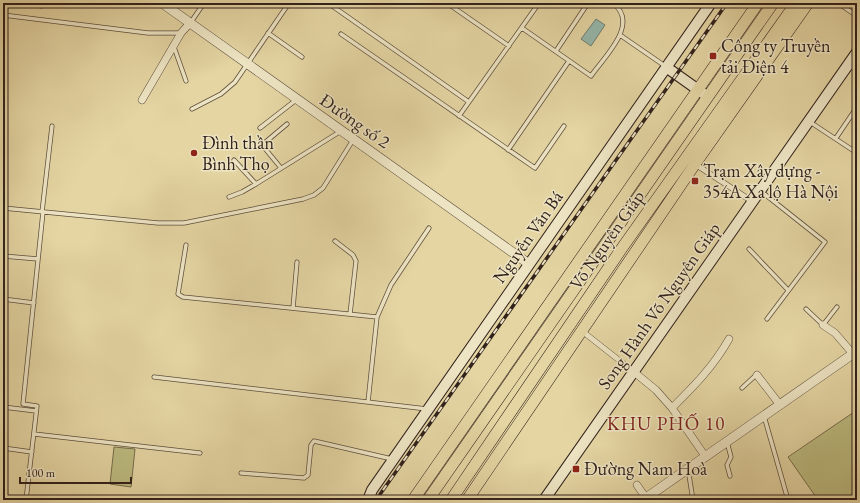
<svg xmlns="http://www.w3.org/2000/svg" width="860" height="503" font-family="'EB Garamond',serif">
  <rect width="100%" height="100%" fill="#e4d5a3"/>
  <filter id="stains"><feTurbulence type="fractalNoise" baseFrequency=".005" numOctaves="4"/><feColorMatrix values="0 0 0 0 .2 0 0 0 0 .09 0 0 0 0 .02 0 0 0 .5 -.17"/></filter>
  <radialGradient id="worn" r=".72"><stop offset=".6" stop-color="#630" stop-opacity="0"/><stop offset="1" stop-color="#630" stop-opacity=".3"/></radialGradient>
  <path fill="#bcbb80" stroke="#776e4e" d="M 857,410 L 857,494 L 848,500 L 818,500 L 788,457 Z
    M 114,447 L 135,449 L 131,487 L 110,484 Z"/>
  <path fill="#96b8ab" stroke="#6e7c72" d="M 596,19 L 605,25 L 591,46 L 581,39 Z"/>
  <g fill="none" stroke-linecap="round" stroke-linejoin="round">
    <g stroke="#5e4f3e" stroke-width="5">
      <path id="service" d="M 21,3 L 42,6
        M 328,3 L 469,102
        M 447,3 L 509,46
        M 838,3 L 857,16
        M 3,15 L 148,33 L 181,33
        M 191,22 L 204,3
        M 522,28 L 591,76 C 605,56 640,24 613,3
        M 268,33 L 302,57
        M 341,34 L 535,168 L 564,126
        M 620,35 L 665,66
        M 174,47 L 186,81
        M 556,51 L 588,3
        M 848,67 L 857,67
        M 192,109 L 221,94 L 235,82 L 289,3
        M 459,116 L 539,3
        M 810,122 L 857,153
        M 260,128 L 296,100
        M 836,138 L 857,107
        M 508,150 L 569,61
        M 234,160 L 256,184
        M 281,168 L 262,145 L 287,124
        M 762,192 L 825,242 L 767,319
        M 229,197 L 242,192 L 256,184 L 341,131
        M 3,208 L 158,223 L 184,223 L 303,199 L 314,195 L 323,188 L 353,140
        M 42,212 L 52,126
        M 335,241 L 353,255 L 356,261 L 350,314
        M 186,245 L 178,294 L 183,297 L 377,317
        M 749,249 L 788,290
        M 3,256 L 38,259
        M 3,299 L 34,303
        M 293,308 L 297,262
        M 806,309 L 823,325 L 837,307
        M 154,377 L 427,409
        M 742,388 L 756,375
        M 368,402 L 377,317 L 391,285 L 429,228
        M 3,407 L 36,411
        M 764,416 L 788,500
        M 34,434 L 200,453
        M 727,442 L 731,457 L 727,465 L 730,476
        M 3,448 L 32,452
        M 688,469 L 693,500
        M 241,473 L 304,478 L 308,475 L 311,445 L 314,441 L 392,459
        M 26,500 L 37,406 L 23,404 L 43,212"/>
    </g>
    <g stroke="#5e4f3e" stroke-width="6">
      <path id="pedestrian" d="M 695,164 L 753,202
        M 582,331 L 634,372"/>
    </g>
    <g stroke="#5e4f3e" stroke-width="8">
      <path id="minor" d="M 142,100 L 181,33 L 190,23
        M 823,325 L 835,333 L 853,354
        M 634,372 L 656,390 L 672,408 L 705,456
        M 757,375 L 780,405
        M 672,408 C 695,385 713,367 729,339
        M 637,485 L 646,498"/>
    </g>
    <g stroke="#5e4f3e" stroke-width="10">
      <path id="tertiary" d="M 162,3 L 529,264
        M 643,500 L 857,351"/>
    </g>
    <g stroke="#32221c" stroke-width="12">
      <path id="secondary" d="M 666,67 L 704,94
        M 368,500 L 372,490 L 711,3
        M 544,500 L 857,52"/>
    </g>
    <g stroke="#32221c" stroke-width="12">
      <path id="trunk" d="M 413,500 L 758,3
        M 428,500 L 773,3
        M 451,500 L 622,248 L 796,3
        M 467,500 L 695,164 L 808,3"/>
    </g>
    <use href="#service" stroke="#ede4c3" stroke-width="3.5"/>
    <use href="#pedestrian" stroke="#ede4c3" stroke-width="5"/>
    <use href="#minor" stroke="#ede4c3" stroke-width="7"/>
    <use href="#tertiary" stroke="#ede4c3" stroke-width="9"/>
    <use href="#secondary" stroke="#ede4c3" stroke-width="10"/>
    <use href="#trunk" stroke="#e4d5a3" stroke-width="11"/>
    <g stroke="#32221c" stroke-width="3.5">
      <path id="rail" d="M 376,500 L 727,3"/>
    </g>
    <use href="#rail" stroke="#ede4c3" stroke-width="2" stroke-dasharray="6" stroke-linecap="butt"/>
  </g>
  <g fill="#8f2418" stroke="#ede4c3" stroke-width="1.5">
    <rect x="709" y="52" width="8" height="8" rx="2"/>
    <circle cx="194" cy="153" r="4"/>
    <rect x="691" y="177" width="8" height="8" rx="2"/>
    <rect x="572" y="465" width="8" height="8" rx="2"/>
  </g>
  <g text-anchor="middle" stroke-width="3" stroke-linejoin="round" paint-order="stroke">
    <g font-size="18" fill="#32221c" stroke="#ede4c3" text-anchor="start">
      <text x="721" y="52">Công ty Truyền<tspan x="721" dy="21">tải Điện 4</tspan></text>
      <text x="202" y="149">Đình thần<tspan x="202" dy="21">Bình Thọ</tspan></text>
      <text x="703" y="177">Trạm Xây dựng -<tspan x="703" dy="21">354A Xa lộ Hà Nội</tspan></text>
      <text x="584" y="475">Đường Nam Hoà</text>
    </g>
    <g font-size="18" fill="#32221c" stroke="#ede4c3">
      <text transform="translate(355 121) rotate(35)" y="6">Đường số 2</text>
      <text transform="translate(528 237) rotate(-55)" y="6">Nguyễn Văn Bá</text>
      <text transform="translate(607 240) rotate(-55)" y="6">Võ Nguyên Giáp</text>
      <text transform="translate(659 306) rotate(-55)" y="6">Song Hành Võ Nguyên Giáp</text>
    </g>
    <g font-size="19" letter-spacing="1" fill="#7a1f14" stroke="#ede4c3">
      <text x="666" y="430">KHU PHỐ 10</text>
    </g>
  </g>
  <rect width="860" height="503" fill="none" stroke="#e4d5a3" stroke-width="16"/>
  <rect x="4" y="4" width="852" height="495" fill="none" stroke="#32221c" stroke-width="2"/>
  <rect x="8" y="8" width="844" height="487" fill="none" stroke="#32221c"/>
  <path d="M20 477v6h111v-6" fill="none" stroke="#32221c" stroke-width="2"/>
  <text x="26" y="477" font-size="12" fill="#32221c" stroke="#ede4c3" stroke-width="3" paint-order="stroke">100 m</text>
  <rect width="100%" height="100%" filter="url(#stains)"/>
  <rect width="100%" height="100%" fill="url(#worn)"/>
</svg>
